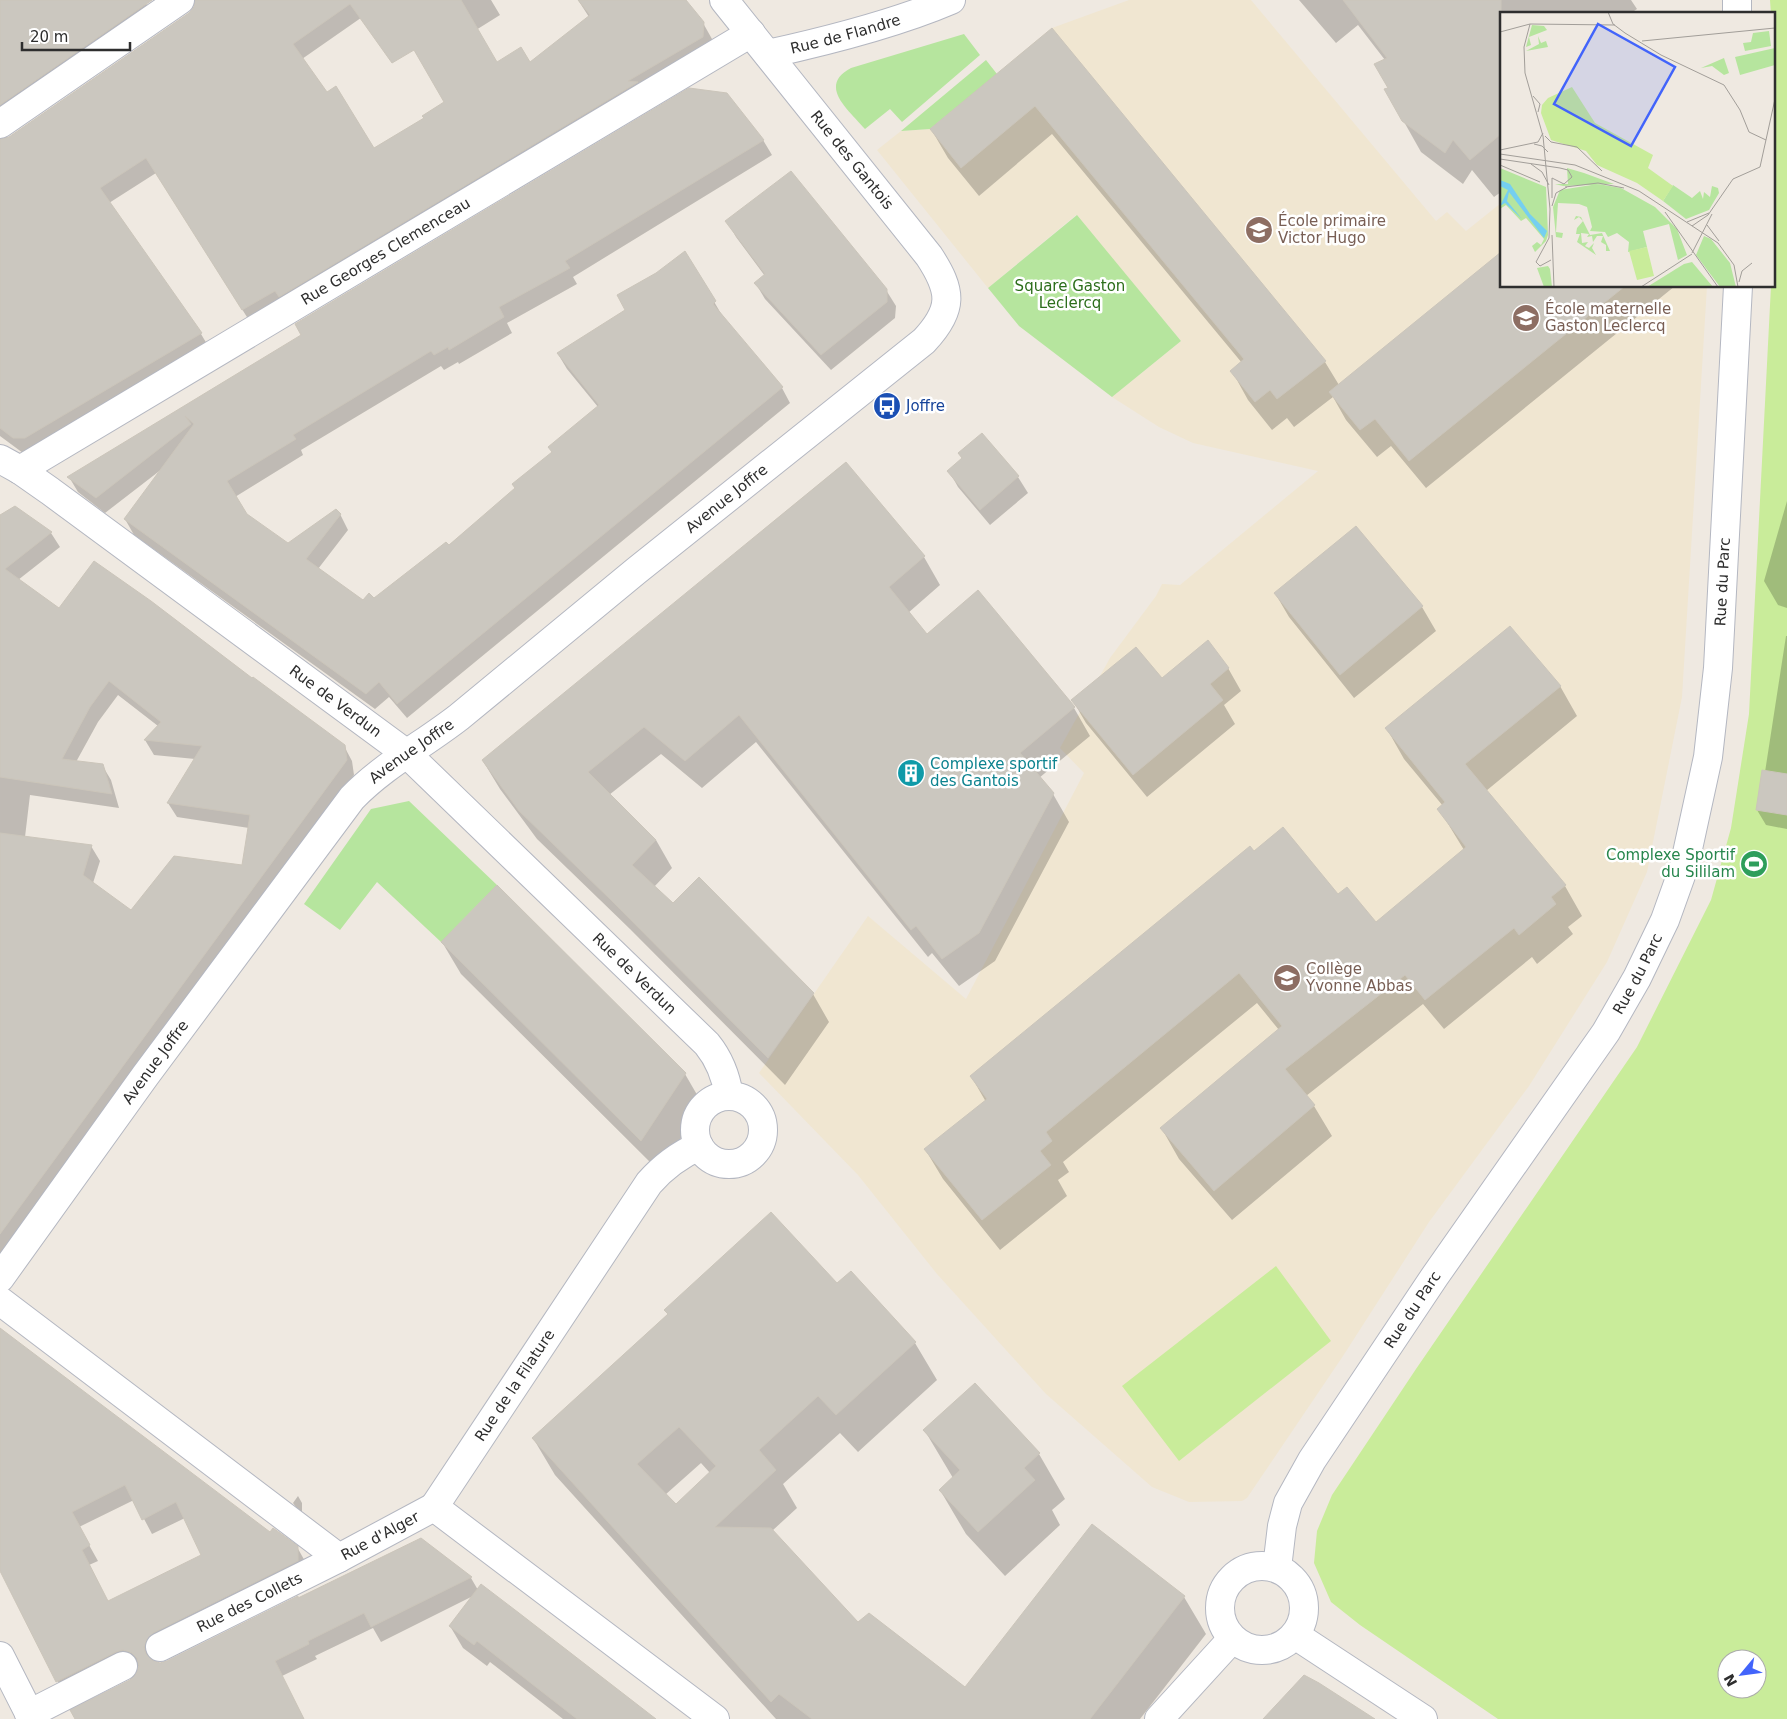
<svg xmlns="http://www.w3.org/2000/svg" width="1787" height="1719" font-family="'DejaVu Sans',sans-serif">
  <rect width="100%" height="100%" fill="#efe9e1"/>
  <path fill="#f0e6d1" d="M 1129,0 L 1251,0 L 1436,221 L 1447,212 L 1466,231 L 1501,203 L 1501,286 L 1707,286 L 1682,697 L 1647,872 L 1607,962 L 1529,1086 L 1429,1222 L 1343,1356 L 1247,1498 L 1242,1501 L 1189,1502 L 1152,1487 L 1046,1394 L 937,1274 L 858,1175 L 759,1073 L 868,916 L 966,999 L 1084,773 L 1060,748 L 1110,658 L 1156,596 L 1162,584 L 1180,585 L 1318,471 L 1193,443 L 1159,427 L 1112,397 L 1181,341 L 1076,215 L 988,288 L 877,150 L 901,131 L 930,129 L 1052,28 Z"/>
  <path fill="#b6e59e" d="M 964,34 L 980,55 L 902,122 L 890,109 L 865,129 C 849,110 817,86 851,68 Z
    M 986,60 L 997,74 L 930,129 L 901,131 Z
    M 1077,215 L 1181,341 L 1112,397 L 1019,326 L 988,288 Z
    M 409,801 L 497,885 L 441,942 L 377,882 L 340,930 L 304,904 L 371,809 Z"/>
  <path fill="#c9ec9a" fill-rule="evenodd" d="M 1770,0 L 1787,0 L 1787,1719 L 1498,1719 L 1360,1625 L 1331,1602 L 1314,1563 L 1317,1531 L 1332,1495 L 1416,1369 L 1637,1047 L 1711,900 L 1731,828 L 1749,714 L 1771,286 L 1773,286 L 1773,14 L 1771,14 ZM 1727,1659 L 1757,1659 L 1757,1689 L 1727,1689 Z
    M 1276,1266 L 1331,1341 L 1179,1461 L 1122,1386 Z"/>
  <path fill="#0003" fill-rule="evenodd" d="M 0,0 L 144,0 L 154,17 L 0,123 Z
    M 230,0 L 371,0 L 368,13 L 302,59 L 327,94 L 373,149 L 425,119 L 446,102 L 441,0 L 491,0 L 500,15 L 476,30 L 496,64 L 530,64 L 589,17 L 578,0 L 684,0 L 703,23 L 712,39 L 711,52 L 252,325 L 156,173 L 109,203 L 201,334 L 210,349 L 23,453 L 0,436 L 0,160 L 9,138 Z
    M 1299,0 L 1631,0 L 1637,9 L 1634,11 L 1636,14 L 1501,14 L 1501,192 L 1494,197 L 1472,170 L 1463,184 L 1421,152 L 1403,120 L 1389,88 L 1385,60 L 1358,25 L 1336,43 Z
    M 1052,30 L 1325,362 L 1339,385 L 1501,286 L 1675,286 L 1426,488 L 1391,446 L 1377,457 L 1346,420 L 1333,397 L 1294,427 L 1287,418 L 1272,430 L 1248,400 L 1232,371 L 1242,363 L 1052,134 L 979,196 L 948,158 L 931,129 Z
    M 763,140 L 772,155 L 573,277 L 577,284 L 507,323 L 512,333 L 459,364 L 458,362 L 444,370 L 441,366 L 301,450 L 303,455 L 235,497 L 246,515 L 288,545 L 340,514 L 348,530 L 318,569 L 363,602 L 373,600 L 448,546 L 516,489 L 598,407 L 567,369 L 558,354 L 627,310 L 656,274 L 685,252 L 723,317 L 782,388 L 790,403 L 407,718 L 389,697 L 375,709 L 134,535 L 125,519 L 162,469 L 105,513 L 78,492 L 69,477 L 303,335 Z
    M 727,221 L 886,290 L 896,306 L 895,318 L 831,370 L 765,299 L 756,284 L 765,276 L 736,237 Z
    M 982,435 L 1018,477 L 1028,493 L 990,525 L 958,487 L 949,471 L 963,459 Z
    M 845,463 L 924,557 L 940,585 L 908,613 L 926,636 L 1074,708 L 1090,736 L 1039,778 L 1053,794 L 1069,822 L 995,961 L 959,986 L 932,953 L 928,957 L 756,742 L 702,788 L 661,754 L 609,795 L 656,840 L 672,868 L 654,887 L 673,904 L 813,994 L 829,1022 L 785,1085 L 630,929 L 537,839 L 500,789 L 483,761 Z
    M 1787,501 L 1787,608 L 1778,605 L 1764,581 Z
    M 15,507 L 51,533 L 60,547 L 18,580 L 59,610 L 252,680 L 344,746 L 352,761 L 354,775 L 0,1259 L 0,516 ZM 118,695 L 158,726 L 145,740 L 154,755 L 195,759 L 168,803 L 177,817 L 249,828 L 244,866 L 131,912 L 93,883 L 100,861 L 91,846 L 25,837 L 30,795 L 119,808 L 111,780 L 102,765 L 76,762 L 98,722 Z
    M 1275,593 L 1422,607 L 1436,631 L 1354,698 L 1289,617 Z
    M 1786,636 L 1787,636 L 1787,829 L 1766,825 L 1757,810 L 1765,772 Z
    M 1228,668 L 1241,691 L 1224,705 L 1235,724 L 1147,797 L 1086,723 L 1073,701 L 1162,680 Z
    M 1560,686 L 1577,716 L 1486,791 L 1565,886 L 1582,916 L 1568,927 L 1573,934 L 1537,964 L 1532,957 L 1444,1029 L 1423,1004 L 1306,1096 L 1314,1106 L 1332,1136 L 1232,1220 L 1179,1159 L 1162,1129 L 1279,1030 L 1257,1003 L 1063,1162 L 1069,1172 L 1058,1180 L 1067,1196 L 1000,1250 L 943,1179 L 925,1149 L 986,1102 L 971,1076 L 1254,853 L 1338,896 L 1376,924 L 1464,850 L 1439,809 L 1443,806 L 1404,759 L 1387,729 Z
    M 442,942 L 685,1074 L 703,1105 L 659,1171 L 461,974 Z
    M 851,1273 L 915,1343 L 937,1380 L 858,1452 L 840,1433 L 783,1484 L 797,1508 L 772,1531 L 858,1623 L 965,1688 L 1092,1526 L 1184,1597 L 1206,1634 L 1140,1719 L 776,1719 L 555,1475 L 533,1438 L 668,1315 L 665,1310 L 837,1285 ZM 701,1463 L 710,1473 L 676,1506 L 665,1495 Z
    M 0,1333 L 270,1534 L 297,1547 L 306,1563 L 155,1654 L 153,1662 L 159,1664 L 167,1662 L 420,1540 L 471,1578 L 478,1590 L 654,1719 L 563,1719 L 490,1662 L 487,1666 L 463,1648 L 450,1626 L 473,1596 L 381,1642 L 373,1628 L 315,1656 L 317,1659 L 282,1676 L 304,1719 L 76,1719 L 131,1681 L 137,1675 L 140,1667 L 133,1665 L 66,1697 L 0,1568 ZM 134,1500 L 152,1534 L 185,1518 L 203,1555 L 108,1602 L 89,1565 L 98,1561 L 79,1527 Z
    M 975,1385 L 1039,1454 L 1065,1499 L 1052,1510 L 1060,1525 L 1005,1576 L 966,1534 L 940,1490 L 953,1478 L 925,1431 Z
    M 298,1496 L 302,1503 L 302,1513 L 298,1510 L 293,1503 Z"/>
  <path fill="#cbc7bf" stroke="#cbc5ba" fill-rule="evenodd" d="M 0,0 L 152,0 L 0,105 Z
    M 195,0 L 461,0 L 497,62 L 521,47 L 530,62 L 590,15 L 578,0 L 686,0 L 704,22 L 703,37 L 628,81 L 638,82 L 279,297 L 275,291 L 242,310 L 146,158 L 100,188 L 202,333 L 25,438 L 13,438 L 0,428 L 0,139 L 9,137 L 189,13 L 194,7 ZM 350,4 L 392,63 L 414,50 L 444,102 L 422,116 L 424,118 L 374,148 L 336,86 L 327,92 L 293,44 Z
    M 1343,0 L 1501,0 L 1501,134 L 1470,160 L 1453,140 L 1445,153 L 1402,121 L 1384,89 L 1388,88 L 1374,64 L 1387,58 Z
    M 1052,28 L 1326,361 L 1277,399 L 1270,390 L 1255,402 L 1230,371 L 1244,359 L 1035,106 L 961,168 L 930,129 Z
    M 689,88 L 727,93 L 764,140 L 565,261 L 570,268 L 499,307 L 504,317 L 449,350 L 448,347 L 434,355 L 431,351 L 293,435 L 296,439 L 227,481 L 247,514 L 288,543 L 336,509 L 341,514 L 306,559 L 363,600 L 369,593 L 374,598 L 446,542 L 449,545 L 515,488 L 512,484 L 552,452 L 548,447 L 599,405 L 557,353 L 625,310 L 617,295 L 656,273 L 685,251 L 716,301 L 713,304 L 783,387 L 397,704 L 379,682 L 366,694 L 124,519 L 194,424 L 185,416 L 191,424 L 96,498 L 67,477 L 301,335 L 295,324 Z
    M 791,171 L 887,289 L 887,302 L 821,355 L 754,283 L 765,274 L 725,221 Z
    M 1501,252 L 1501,286 L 1625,286 L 1409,461 L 1375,419 L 1360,430 L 1329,392 Z
    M 982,433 L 1019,476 L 980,510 L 947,471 L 962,458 L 958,453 Z
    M 846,462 L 925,556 L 889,587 L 927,634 L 978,590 L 1075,707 L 1020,753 L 1054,793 L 979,933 L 942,959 L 916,926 L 911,930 L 739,715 L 685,761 L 644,727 L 588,772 L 656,840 L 632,865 L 673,903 L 699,877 L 814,993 L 768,1058 L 612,901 L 519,811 L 482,760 Z
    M 15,506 L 52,532 L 5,569 L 59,608 L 94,561 L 151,601 L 252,678 L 253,677 L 345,745 L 347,760 L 0,1234 L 0,833 L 92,845 L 83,875 L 131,910 L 174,856 L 242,865 L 250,815 L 167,803 L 202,746 L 144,740 L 161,722 L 109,681 L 90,707 L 62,759 L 103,764 L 112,794 L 0,777 L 0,515 Z
    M 1356,526 L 1423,606 L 1340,675 L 1274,593 Z
    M 1510,626 L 1561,686 L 1465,764 L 1566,885 L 1551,897 L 1556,904 L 1519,935 L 1514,928 L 1425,1000 L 1405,975 L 1285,1069 L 1315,1105 L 1214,1191 L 1160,1128 L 1282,1026 L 1239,973 L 1046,1132 L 1052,1141 L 1040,1151 L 1051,1165 L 982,1220 L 924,1149 L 987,1099 L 970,1076 L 1250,846 L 1254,851 L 1283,827 L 1338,894 L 1347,887 L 1376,922 L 1466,847 L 1437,809 L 1445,802 L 1385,728 Z
    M 1208,640 L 1229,668 L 1210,684 L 1223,700 L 1133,775 L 1071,700 L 1136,647 L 1162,678 Z
    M 1762,770 L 1787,774 L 1787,815 L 1756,810 Z
    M 497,885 L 686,1073 L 641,1141 L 441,942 Z
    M 771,1212 L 837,1283 L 851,1271 L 916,1342 L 836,1415 L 818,1396 L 759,1450 L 776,1470 L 715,1527 L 771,1528 L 858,1622 L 869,1613 L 965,1687 L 1092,1524 L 1185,1596 L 1090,1719 L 812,1719 L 779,1694 L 771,1702 L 532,1438 L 668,1314 L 664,1310 ZM 679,1427 L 716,1466 L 676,1504 L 637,1464 Z
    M 0,1328 L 270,1532 L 273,1528 L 298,1546 L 298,1561 L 153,1633 L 147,1639 L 144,1647 L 146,1654 L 152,1660 L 160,1663 L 167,1661 L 298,1596 L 298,1598 L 421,1538 L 472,1577 L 371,1627 L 364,1613 L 308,1641 L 309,1644 L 275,1661 L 304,1719 L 75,1719 L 70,1710 L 130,1680 L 136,1674 L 139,1666 L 137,1658 L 132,1653 L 123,1650 L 116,1652 L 56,1682 L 0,1571 ZM 125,1485 L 142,1520 L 176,1502 L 201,1555 L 108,1601 L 82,1550 L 90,1545 L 72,1512 Z
    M 975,1383 L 1040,1453 L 1024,1468 L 1035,1480 L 978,1532 L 939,1490 L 960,1470 L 923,1430 Z
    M 481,1584 L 519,1613 L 656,1719 L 577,1719 L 477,1641 L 474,1645 L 449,1626 Z
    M 1304,1675 L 1319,1683 L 1375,1719 L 1263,1719 Z"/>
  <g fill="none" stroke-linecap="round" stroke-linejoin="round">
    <g stroke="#b4b7c1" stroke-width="30">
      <g id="street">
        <path d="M 1737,0 L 1737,14"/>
        <path id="s1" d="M 768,54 C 827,41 895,24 951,0"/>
        <path d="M 0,124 L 180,0"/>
        <path id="s2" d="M 0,459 L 20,470 L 50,491 L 407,754 L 707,1044 C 720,1060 726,1076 729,1096"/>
        <path id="s3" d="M 20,470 L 751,33"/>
        <circle cx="729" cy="1130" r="34"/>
        <path id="s4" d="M 0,1278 L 145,1076 L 352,798 C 384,765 423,745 459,717 L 636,571 L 924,341 C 954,309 952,291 929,256 L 724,0"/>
        <path id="s5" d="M 0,1301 L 339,1558 L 434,1507 L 715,1719"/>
        <path id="s6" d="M 434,1507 L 649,1183 C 663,1167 679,1155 699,1146"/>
        <circle cx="1262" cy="1608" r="42"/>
        <path id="s7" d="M 1277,1568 L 1282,1526 L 1288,1503 L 1312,1460 L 1435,1276 L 1606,1032 L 1637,978 L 1665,920 L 1684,867 L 1708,757 L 1718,668 L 1738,286"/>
        <path d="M 1295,1635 L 1423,1719"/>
        <path id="s8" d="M 160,1647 L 339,1558"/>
        <path d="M 29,1714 L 123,1666"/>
        <path d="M 1159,1719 L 1232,1639"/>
      </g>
    </g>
    <g stroke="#b4b7c1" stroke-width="30">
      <path id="secondary" d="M 0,1656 L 32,1719"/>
    </g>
    <use href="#street" stroke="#fff" stroke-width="28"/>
    <use href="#secondary" stroke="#fff" stroke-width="28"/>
  </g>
  <defs>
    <g id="school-disc" transform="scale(1.4375)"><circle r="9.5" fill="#8d6e63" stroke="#fff"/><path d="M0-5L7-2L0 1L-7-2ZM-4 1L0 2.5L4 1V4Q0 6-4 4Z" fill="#fff"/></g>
    <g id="bus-disc" transform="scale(1.4375)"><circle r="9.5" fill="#1a4fb4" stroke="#fff"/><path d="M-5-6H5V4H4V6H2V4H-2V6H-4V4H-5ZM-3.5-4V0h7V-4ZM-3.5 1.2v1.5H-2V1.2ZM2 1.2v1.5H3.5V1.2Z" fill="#fff"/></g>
    <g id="building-disc" transform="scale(1.4375)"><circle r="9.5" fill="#0f9aa8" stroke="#fff"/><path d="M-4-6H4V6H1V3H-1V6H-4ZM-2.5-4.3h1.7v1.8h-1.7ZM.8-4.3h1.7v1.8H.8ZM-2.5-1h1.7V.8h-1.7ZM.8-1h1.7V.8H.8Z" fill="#fff"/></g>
    <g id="stadium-disc" transform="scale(1.4375)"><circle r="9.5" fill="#2e9e5b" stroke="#fff"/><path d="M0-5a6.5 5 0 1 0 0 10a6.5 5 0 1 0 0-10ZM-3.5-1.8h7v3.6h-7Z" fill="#fff"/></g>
  </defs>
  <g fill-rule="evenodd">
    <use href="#school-disc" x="1259" y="230"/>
    <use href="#school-disc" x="1526" y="318"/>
    <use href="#bus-disc" x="887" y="406"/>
    <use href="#building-disc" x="911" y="773"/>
    <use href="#stadium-disc" x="1754" y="864"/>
    <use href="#school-disc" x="1287" y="978"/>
  </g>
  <g text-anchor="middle" stroke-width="5" stroke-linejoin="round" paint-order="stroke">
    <g font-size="15" fill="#2e2e2e" stroke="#fff">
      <text dy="5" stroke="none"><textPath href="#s1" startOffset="80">Rue de Flandre</textPath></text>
      <text transform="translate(852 160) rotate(51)" y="5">Rue des Gantois</text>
      <text dy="5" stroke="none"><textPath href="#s3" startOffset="426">Rue Georges Clemenceau</textPath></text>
      <text dy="5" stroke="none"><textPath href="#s4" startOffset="1075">Avenue Joffre</textPath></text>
      <text dy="5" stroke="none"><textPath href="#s7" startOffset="1106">Rue du Parc</textPath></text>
      <text dy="5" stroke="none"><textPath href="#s2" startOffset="414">Rue de Verdun</textPath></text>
      <text dy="5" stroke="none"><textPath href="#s4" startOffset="671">Avenue Joffre</textPath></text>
      <text dy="5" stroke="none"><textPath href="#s2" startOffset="819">Rue de Verdun</textPath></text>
      <text dy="5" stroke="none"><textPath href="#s7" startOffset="701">Rue du Parc</textPath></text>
      <text dy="5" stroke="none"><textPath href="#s4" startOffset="266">Avenue Joffre</textPath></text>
      <text dy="5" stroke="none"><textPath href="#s7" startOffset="296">Rue du Parc</textPath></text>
      <text dy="5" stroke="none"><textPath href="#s6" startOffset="146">Rue de la Filature</textPath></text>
      <text dy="5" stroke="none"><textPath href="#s5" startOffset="472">Rue d'Alger</textPath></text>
      <text dy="5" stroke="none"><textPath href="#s8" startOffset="100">Rue des Collets</textPath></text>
    </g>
    <g font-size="15" fill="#785e54" stroke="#fff" text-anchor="start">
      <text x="1278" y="226">École primaire<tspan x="1278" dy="17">Victor Hugo</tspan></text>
      <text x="1545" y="314">École maternelle<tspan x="1545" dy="17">Gaston Leclercq</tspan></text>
      <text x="1306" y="974">Collège<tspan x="1306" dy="17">Yvonne Abbas</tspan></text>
    </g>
    <g font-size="15" fill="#2c6e1b" stroke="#fff">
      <text x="1070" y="291">Square Gaston<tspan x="1070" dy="17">Leclercq</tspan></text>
    </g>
    <g font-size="15" fill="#164399" stroke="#fff" text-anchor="start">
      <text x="906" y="411">Joffre</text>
    </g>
    <g font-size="15" fill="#0d838f" stroke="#fff" text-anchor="start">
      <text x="930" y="769">Complexe sportif<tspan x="930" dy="17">des Gantois</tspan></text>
    </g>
    <g font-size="15" fill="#27864d" stroke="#fff" text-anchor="end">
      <text x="1735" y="860">Complexe Sportif<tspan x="1735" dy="17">du Sililam</tspan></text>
    </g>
  </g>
  <g transform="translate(1500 12)">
    <rect width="275" height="275" fill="#efe9e1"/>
    <path d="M 32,13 L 44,14 L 47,18 L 29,25 L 31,33 L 26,35 ZM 269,19 L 271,34 L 245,39 L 243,31 L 251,30 L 253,21 ZM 38,24 L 41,31 L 46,29 L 48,35 L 26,39 L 39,32 ZM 275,36 L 275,53 L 240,63 L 235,45 ZM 224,46 L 229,61 L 224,63 L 212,54 L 201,56 ZM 0,156 L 46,175 L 48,223 L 46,229 L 35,240 L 32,234 L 37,230 L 41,233 L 44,227 L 26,206 L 21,209 L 6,193 L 0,197 ZM 67,156 L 84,161 L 114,172 L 63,174 L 55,172 L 68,172 ZM 98,172 L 121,176 L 155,195 L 177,217 L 187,243 L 178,248 L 169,212 L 143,219 L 147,235 L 128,240 L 129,230 L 117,221 L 108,225 L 105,220 L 90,219 L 92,215 L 87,195 L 79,192 L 58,191 L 56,220 L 63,221 L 62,226 L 56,225 L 53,195 L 60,178 ZM 173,173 L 192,186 L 200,179 L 203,187 L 204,180 L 210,185 L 212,174 L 218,176 L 219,181 L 209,198 L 186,207 L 163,189 ZM 76,204 L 81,205 L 90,223 L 102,221 L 110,239 L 106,239 L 106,233 L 101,230 L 103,224 L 97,224 L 93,230 L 92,224 L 87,225 L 89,222 L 81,221 L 82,231 L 88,230 L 85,234 L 89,236 L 94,231 L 92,236 L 96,243 L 77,230 L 80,222 L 76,222 L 77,216 L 83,209 L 79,205 L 74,208 ZM 204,224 L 211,227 L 230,251 L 236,275 L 220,275 L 196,243 ZM 192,250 L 213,275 L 147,275 L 184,252 ZM 48,254 L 50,257 L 52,275 L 44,275 L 37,256 Z" fill="#b6e59e"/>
    <path d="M 72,75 L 95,111 L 153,143 L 148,156 L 173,174 L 163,189 L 137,171 L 97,153 L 86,139 L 51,128 L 41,101 L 42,93 L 48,86 ZM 147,235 L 154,264 L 137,268 L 129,239 Z" fill="#c9ec9a"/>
    <path d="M 0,168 L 10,172 L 30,202 L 47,219 L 44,226 L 9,180 L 7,189 L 22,207 L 5,191 L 0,194 L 8,178 L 0,174 Z" fill="#75cff0"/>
    <path fill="none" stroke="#a29e99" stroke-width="1" d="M 108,0 L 113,12 L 125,21 L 161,43 L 224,73 L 240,98 L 249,120 L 266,128M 30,12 L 24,35 L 25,61 L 43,124 L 50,197 L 49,226 L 36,250 L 40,254 L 51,248M 0,20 L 30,12 L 115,13M 142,29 L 275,16M 33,84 L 40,92 L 38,100M 45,124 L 51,130 L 77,135 L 102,159M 34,132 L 42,134 L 48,140M 0,138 L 38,130 L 43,121M 0,142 L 75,153 L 139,179 L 218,231 L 234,253 L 238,275M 0,147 L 60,156 L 68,158 L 72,165 L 64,172 L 52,166M 31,152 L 42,160 L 49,173M 0,153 L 40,170M 52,166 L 52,186M 65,175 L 98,171 L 124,176M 52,194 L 56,181 L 67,175M 165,200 L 218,275M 187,210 L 209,201M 207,213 L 219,229M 192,214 L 208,203 L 233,167 L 260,155 L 275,87M 52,223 L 54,275M 192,241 L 212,202M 239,270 L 242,259 L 252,251M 141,275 L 192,242"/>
    <path fill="#4264fb" fill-opacity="0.15" stroke="#4264fb" stroke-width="2.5" d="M 98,12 L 175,55 L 131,134 L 54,92 Z"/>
    <rect width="275" height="275" fill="none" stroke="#2e2e2e" stroke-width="2.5"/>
  </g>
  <g transform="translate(1742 1674) rotate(241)"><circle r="24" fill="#ffffff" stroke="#ababab"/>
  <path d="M0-4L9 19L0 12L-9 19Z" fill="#4264fb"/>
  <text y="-8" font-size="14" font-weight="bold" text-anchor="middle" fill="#2e2e2e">N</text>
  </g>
  <path d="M22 42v8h108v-8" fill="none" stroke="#2e2e2e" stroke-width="2.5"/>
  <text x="30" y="42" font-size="15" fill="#2e2e2e" stroke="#ffffff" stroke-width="4" paint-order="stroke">20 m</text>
</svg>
